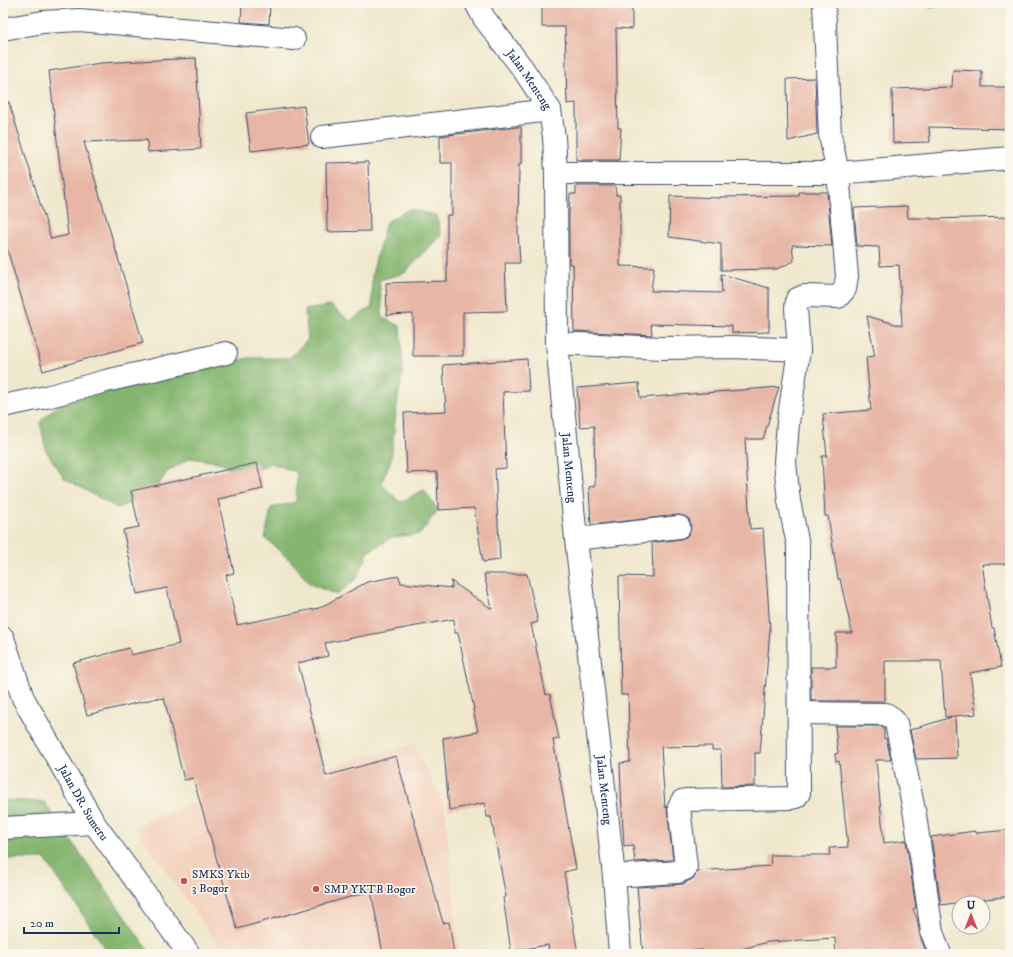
<svg xmlns="http://www.w3.org/2000/svg" width="1013" height="957" font-family="'IM FELL DW Pica',serif">
  <rect width="100%" height="100%" fill="#fbf7ec"/>
  <filter id="ink" filterUnits="userSpaceOnUse"><feTurbulence type="fractalNoise" baseFrequency=".025" numOctaves="2"/><feDisplacementMap in="SourceGraphic" scale="8" xChannelSelector="R" yChannelSelector="G"/><feConvolveMatrix kernelMatrix="1 2 1 2 8 2 1 2 1" color-interpolation-filters="sRGB"/></filter>
  <filter id="wash" filterUnits="userSpaceOnUse"><feTurbulence type="fractalNoise" baseFrequency=".012" numOctaves="4" result="noise"/><feDisplacementMap in="SourceGraphic" scale="16" xChannelSelector="R" yChannelSelector="G"/><feGaussianBlur stdDeviation="0.9" result="paint"/><feColorMatrix in="noise" values="0 0 0 0 0 0 0 0 0 0 0 0 0 0 0 0 0 1.4 0 .05"/><feComposite in="paint" operator="in"/></filter>
  <g filter="url(#wash)">
    <rect width="100%" height="100%" fill="#f0e8cd"/>
    <path fill="#f4d3c0" d="M 414,744 L 445,808 L 459,954 L 224,954 L 134,825 L 186,806 Z"/>
    <path fill="#85b670" stroke="#507267" d="M 918,3 L 948,3 L 932,8 Z
      M 409,209 L 436,215 L 441,235 L 405,273 L 379,280 L 383,318 L 400,326 L 403,370 L 397,404 L 391,460 L 381,484 L 400,502 L 424,490 L 438,510 L 420,534 L 393,537 L 369,551 L 357,578 L 337,595 L 310,584 L 291,561 L 265,538 L 271,508 L 296,502 L 297,472 L 270,463 L 245,478 L 219,462 L 190,458 L 167,472 L 152,495 L 117,508 L 64,478 L 46,451 L 40,422 L 59,403 L 248,358 L 289,358 L 308,339 L 305,310 L 331,306 L 350,321 L 372,307 L 372,274 L 386,222 Z
      M 3,800 L 44,802 L 151,954 L 109,954 L 45,859 L 3,859 Z"/>
    <g id="blocks">
      <path fill="#e8b6a5" d="M 242,3 L 270,3 L 269,24 L 241,22 Z
        M 542,3 L 632,3 L 632,29 L 616,28 L 618,128 L 621,128 L 619,160 L 576,160 L 576,103 L 567,104 L 565,27 L 542,27 Z
        M 196,58 L 201,149 L 148,152 L 147,140 L 84,142 L 143,343 L 43,371 L 3,235 L 3,103 L 9,102 L 51,239 L 68,235 L 49,71 L 101,63 Z
        M 953,70 L 982,71 L 982,87 L 1010,87 L 1010,129 L 929,127 L 930,142 L 893,143 L 892,89 L 952,87 Z
        M 815,78 L 817,134 L 788,141 L 787,79 Z
        M 304,106 L 309,144 L 251,151 L 246,113 Z
        M 516,127 L 521,127 L 521,164 L 519,164 L 518,232 L 520,263 L 505,263 L 507,311 L 463,312 L 463,356 L 413,356 L 413,314 L 387,315 L 386,283 L 447,281 L 447,215 L 452,215 L 452,163 L 440,163 L 440,136 Z
        M 368,162 L 370,231 L 327,232 L 326,163 Z
        M 576,186 L 615,186 L 616,195 L 620,195 L 620,266 L 654,267 L 651,291 L 722,293 L 721,274 L 769,288 L 769,332 L 732,333 L 732,326 L 651,324 L 652,335 L 574,331 L 573,264 L 569,264 L 569,216 L 570,194 L 576,194 Z
        M 799,192 L 827,192 L 832,246 L 792,245 L 794,261 L 777,269 L 721,270 L 721,244 L 669,237 L 670,196 L 720,198 L 720,197 L 799,196 Z
        M 907,206 L 908,218 L 931,218 L 931,219 L 1010,217 L 1010,564 L 982,564 L 992,628 L 994,628 L 1001,667 L 970,673 L 976,714 L 945,717 L 941,661 L 885,661 L 885,701 L 811,701 L 811,667 L 836,667 L 836,633 L 852,633 L 840,579 L 838,579 L 828,516 L 825,516 L 822,456 L 827,456 L 823,414 L 871,410 L 866,357 L 875,356 L 867,316 L 902,326 L 899,265 L 880,266 L 879,247 L 857,246 L 854,208 Z
        M 527,359 L 529,391 L 503,392 L 506,468 L 495,469 L 500,560 L 483,562 L 474,508 L 438,510 L 437,472 L 407,473 L 404,413 L 446,411 L 443,365 Z
        M 639,383 L 640,398 L 779,387 L 763,439 L 745,439 L 750,529 L 763,528 L 770,629 L 760,753 L 755,753 L 755,786 L 722,787 L 721,750 L 712,750 L 712,746 L 661,747 L 665,807 L 667,807 L 673,860 L 635,862 L 633,845 L 624,846 L 621,791 L 620,763 L 630,762 L 628,695 L 621,695 L 619,576 L 653,577 L 652,543 L 680,539 L 686,537 L 690,532 L 691,525 L 689,519 L 684,516 L 678,515 L 591,525 L 589,487 L 595,486 L 594,426 L 580,427 L 577,388 Z
        M 257,463 L 263,489 L 218,499 L 234,573 L 226,575 L 237,625 L 319,608 L 367,582 L 399,576 L 401,583 L 452,588 L 451,581 L 492,609 L 484,574 L 527,574 L 538,622 L 531,624 L 546,695 L 550,694 L 559,739 L 553,740 L 576,869 L 564,872 L 578,954 L 549,954 L 548,945 L 511,951 L 503,898 L 506,897 L 491,817 L 487,817 L 485,803 L 449,810 L 443,738 L 478,732 L 473,709 L 474,709 L 458,633 L 455,633 L 454,619 L 325,643 L 328,656 L 298,663 L 326,776 L 396,756 L 443,923 L 449,922 L 454,954 L 383,954 L 371,891 L 237,929 L 193,778 L 184,780 L 164,698 L 158,699 L 157,698 L 87,715 L 73,663 L 129,648 L 131,655 L 179,644 L 167,588 L 137,594 L 123,530 L 139,527 L 131,491 Z
        M 955,716 L 957,758 L 916,759 L 910,730 Z
        M 835,726 L 882,726 L 884,728 L 884,739 L 886,738 L 891,760 L 876,760 L 884,843 L 906,840 L 916,908 L 913,909 L 917,918 L 920,936 L 927,954 L 836,954 L 835,938 L 768,942 L 722,954 L 704,954 L 703,950 L 643,954 L 637,887 L 683,884 L 694,878 L 697,871 L 770,866 L 771,855 L 830,855 L 829,848 L 848,847 L 839,761 L 836,762 L 835,754 L 838,753 Z
        M 1010,830 L 1010,896 L 941,905 L 931,837 L 975,831 L 976,833 Z"/>
    </g>
  </g>
  <g filter="url(#ink)">
    <use href="#blocks" fill-opacity="0" stroke="#3b4b6f" stroke-width="1"/>
    <g fill="none" stroke-linecap="round" stroke-linejoin="round">
      <g stroke="#3b4b6f" stroke-width="24">
        <g id="street">
          <path id="s1" d="M 476,3 L 484,18 L 523,69 L 550,110 L 554,137 L 556,173 L 557,343 L 576,539 L 614,876 L 620,954"/>
          <path d="M 3,29 L 43,22 L 79,20 L 294,39"/>
          <path d="M 322,137 L 550,110"/>
          <path d="M 556,173 L 838,173 L 1010,158"/>
          <path d="M 557,343 L 662,348 L 734,347 L 799,350"/>
          <path d="M 3,406 L 46,397 L 106,381 L 226,353"/>
          <path d="M 576,539 L 679,527"/>
          <path d="M 799,713 L 886,714 L 892,718 L 896,723 L 915,815 L 932,932 L 940,954"/>
          <path d="M 3,828 L 94,823"/>
          <path d="M 614,876 L 678,872 L 685,869 L 686,866 L 679,807 L 682,801 L 686,800 L 791,798 L 796,797 L 799,793 L 798,545 L 789,501 L 785,462 L 788,423 L 799,350 L 796,308 L 797,299 L 804,296 L 838,297 L 845,289 L 847,276 L 838,173 L 830,135 L 824,3"/>
        </g>
      </g>
      <g stroke="#3b4b6f" stroke-width="24">
        <g id="primary">
          <path id="s2" d="M 3,638 L 23,698 L 94,823 L 189,954"/>
        </g>
      </g>
      <use href="#street" stroke="#fff" stroke-width="22"/>
      <use href="#primary" stroke="#fff" stroke-width="22"/>
    </g>
  </g>
  <g fill="#d1495b" stroke="#fbf7ec" stroke-width="1.5">
    <circle cx="184" cy="881" r="4"/>
    <circle cx="316" cy="889" r="4"/>
  </g>
  <g text-anchor="middle" stroke-width="3.5" stroke-linejoin="round" paint-order="stroke">
    <g font-size="12" fill="#1b2f5e" stroke="#fbf7ec">
      <text dy="4" stroke="none"><textPath href="#s1" startOffset="93">Jalan Menteng</textPath></text>
      <text dy="4" stroke="none"><textPath href="#s1" startOffset="489">Jalan Menteng</textPath></text>
      <text dy="4" stroke="none"><textPath href="#s1" startOffset="813">Jalan Menteng</textPath></text>
      <text dy="4" stroke="none"><textPath href="#s2" startOffset="184">Jalan DR. Sumeru</textPath></text>
    </g>
    <g font-size="12" fill="#1b2f5e" stroke="#fbf7ec" text-anchor="start">
      <text x="192" y="878">SMKS Yktb<tspan x="192" dy="14">3 Bogor</tspan></text>
      <text x="324" y="893">SMP YKTB Bogor</text>
    </g>
  </g>
  <rect width="1013" height="957" fill="none" stroke="#fbf7ec" stroke-width="16"/>
  <g transform="translate(971 915)"><circle r="19" fill="#fbf7ec" stroke="#a1a7b3"/>
  <path d="M0-3L7 15L0 10L-7 15Z" fill="#d1495b"/>
  <text y="-6" font-size="11" font-weight="bold" text-anchor="middle" fill="#1b2f5e">U</text>
  </g>
  <path d="M24 927v6h95v-6" fill="none" stroke="#1b2f5e" stroke-width="2"/>
  <text x="30" y="927" font-size="12" fill="#1b2f5e" stroke="#fbf7ec" stroke-width="3" paint-order="stroke">20 m</text>
</svg>
